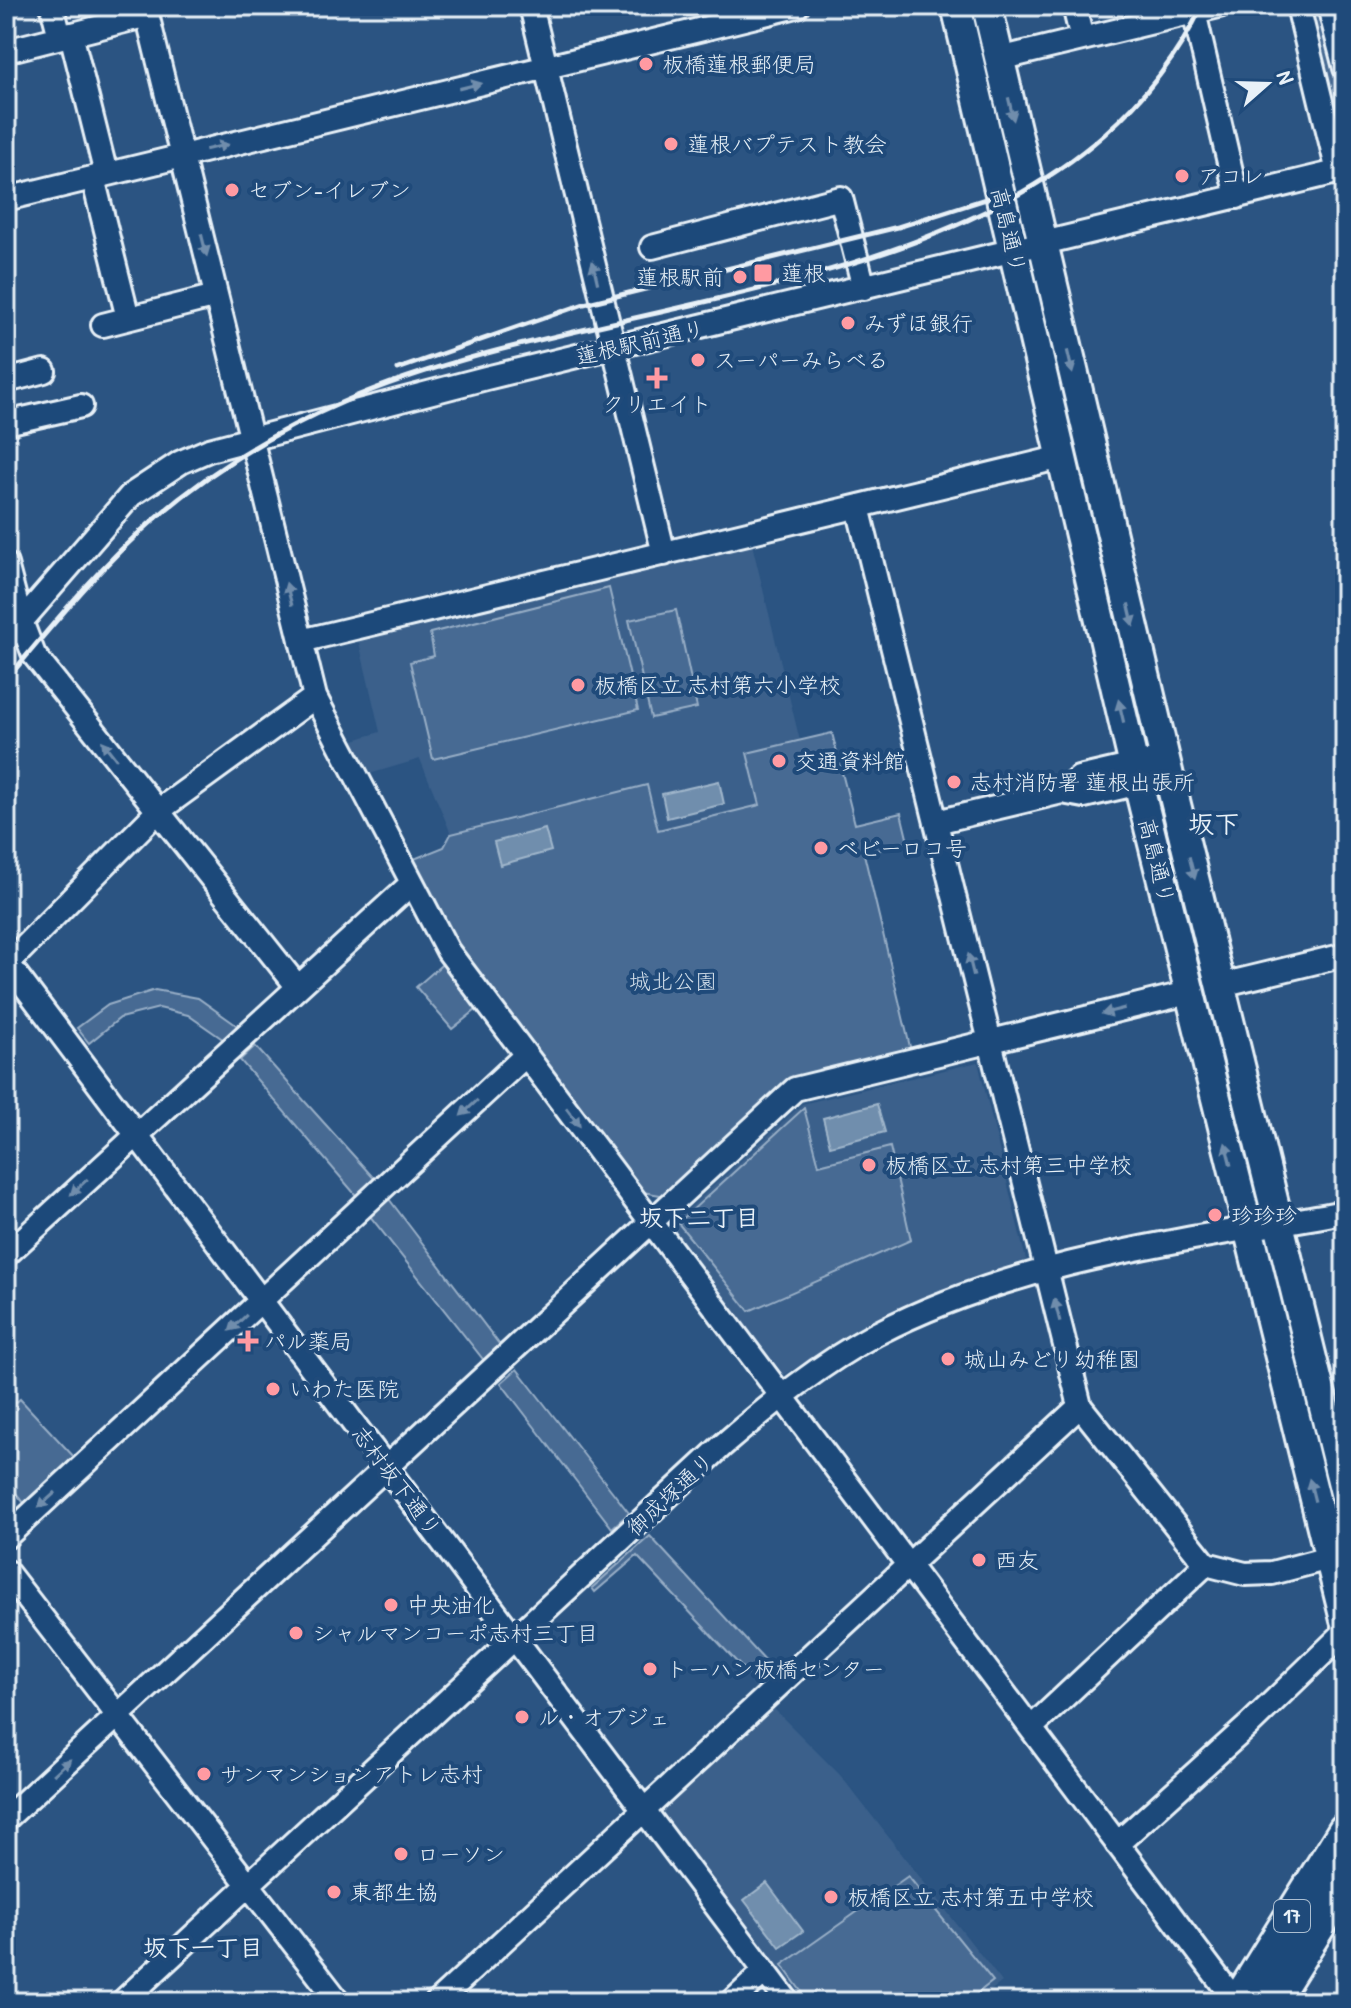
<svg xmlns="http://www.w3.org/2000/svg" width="1351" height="2008" font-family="'Patrick Hand','Klee One',sans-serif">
  <rect width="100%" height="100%" fill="#2b5482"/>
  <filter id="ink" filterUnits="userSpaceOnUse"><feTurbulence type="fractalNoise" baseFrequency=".0125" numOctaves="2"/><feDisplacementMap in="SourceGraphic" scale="16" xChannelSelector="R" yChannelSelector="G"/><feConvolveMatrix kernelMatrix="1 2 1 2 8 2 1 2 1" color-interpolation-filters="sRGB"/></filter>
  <g filter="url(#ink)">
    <path fill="#3a608b" d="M 751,540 L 800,741 L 747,753 L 760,805 L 657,830 L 647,785 L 451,834 L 420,759 L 366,775 L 351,741 L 380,732 L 358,638 Z
      M 978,1062 L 1026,1260 L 962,1281 L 899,1307 L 870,1322 L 784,1375 L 670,1226 L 802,1104 Z
      M 773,1708 L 840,1775 L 1002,1982 L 976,2002 L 805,2002 L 663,1813 L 664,1806 Z"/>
    <path fill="#476b93" stroke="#98aec6" stroke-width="2" d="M 1306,6 L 1321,6 L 1345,104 L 1345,153 L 1342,153 Z
      M 609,588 L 638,710 L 433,759 L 410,662 L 434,656 L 430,633 Z
      M 676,610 L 697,708 L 651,718 L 629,620 Z
      M 832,733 L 855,824 L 901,813 L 908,842 L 864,854 L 911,1051 L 791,1079 L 666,1196 L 637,1191 L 450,939 L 409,861 L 444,847 L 451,834 L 647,785 L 658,830 L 760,805 L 747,753 Z
      M 446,961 L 481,1006 L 452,1029 L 416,987 Z
      M 155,990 L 198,998 L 239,1027 L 224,1040 L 188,1015 L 159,1008 L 120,1018 L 89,1043 L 77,1028 L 108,1005 Z
      M 255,1046 L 379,1184 L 360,1200 L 240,1060 Z
      M 804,1108 L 819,1165 L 890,1147 L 911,1240 L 749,1311 L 678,1223 Z
      M 389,1199 L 502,1348 L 486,1363 L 370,1216 Z
      M 517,1369 L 629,1513 L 612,1528 L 501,1383 Z
      M 20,1399 L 75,1458 L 24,1503 L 6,1481 L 6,1411 Z
      M 650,1536 L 780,1677 L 764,1691 L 637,1556 L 595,1592 L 592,1588 Z
      M 908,1876 L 993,1981 L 966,2002 L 809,2002 L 782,1965 Z"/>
    <path fill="#708ead" stroke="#a0b6cb" stroke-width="2" d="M 719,781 L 724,804 L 667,818 L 662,794 Z
      M 545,829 L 551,851 L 500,865 L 494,842 Z
      M 877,1104 L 885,1132 L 830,1146 L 823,1118 Z
      M 767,1883 L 803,1931 L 780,1947 L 744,1900 Z"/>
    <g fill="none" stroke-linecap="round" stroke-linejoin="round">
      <g stroke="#e8f1f8" stroke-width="28">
        <path id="minor" d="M 52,6 L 60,37
          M 145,6 L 315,697 L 448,951 L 1236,2002
          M 531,6 L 664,554
          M 1074,6 L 1082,39
          M 1298,6 L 1338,172
          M 1329,6 L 1345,68
          M 1194,12 L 1237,197
          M 71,34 L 106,174
          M 6,51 L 148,15
          M 999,59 L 1219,6
          M 93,178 L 128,318
          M 6,199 L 797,6
          M 652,247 L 841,198 L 864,288
          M 103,325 L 216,296
          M 6,381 L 44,371
          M 6,423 L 81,406
          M 858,507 L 1080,1406 L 1206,1564 L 1245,1574 L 1272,1573 L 1329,1558
          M 6,564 L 21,621 L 34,655 L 297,986
          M 6,639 L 131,495 L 181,462 L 209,450 L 486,378 L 1345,170
          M 301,641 L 1062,457
          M 1062,792 L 1079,778 L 1165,758
          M 936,822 L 1062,792 L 1084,796 L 1169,776
          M 6,961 L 788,2002
          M 6,965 L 158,811 L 315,697
          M 1221,985 L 1345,955
          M 6,1255 L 412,883
          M 6,1537 L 526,1055
          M 6,1571 L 339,2002
          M 1031,1728 L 1206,1564
          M 6,1819 L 795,1089 L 1188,993
          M 1117,1844 L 1249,1725 L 1345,1632
          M 122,2002 L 723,1445 C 771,1404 820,1364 876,1334 C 1020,1259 1187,1240 1345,1212
          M 437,2002 L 1080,1406
          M 732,2002 L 765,1971"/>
      </g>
      <g stroke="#e8f1f8" stroke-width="34">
        <path id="major" d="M 956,6 L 1138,783 L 1345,1620
          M 987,6 L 1169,776 L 1345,1493"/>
      </g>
      <g stroke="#e8f1f8" stroke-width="38">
        <path id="highway" d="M 1238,2002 L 1345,1830
          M 1271,2002 L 1345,1884"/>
      </g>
      <use href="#minor" stroke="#1f4a7a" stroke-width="22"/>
      <use href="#major" stroke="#1f4a7a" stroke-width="28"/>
      <use href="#highway" stroke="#1f4a7a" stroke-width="32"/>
      <path stroke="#e8f1f8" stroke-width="5" d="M 398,369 L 584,304 L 898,227 L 989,198
        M 6,680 C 52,626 97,569 150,523 C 207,473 273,432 343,402 C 613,283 1056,309 1202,6"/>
    </g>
    <defs><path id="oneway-solid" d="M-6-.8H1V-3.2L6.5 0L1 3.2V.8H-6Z" transform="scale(2)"/></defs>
    <g fill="#6f8dac">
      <use href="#oneway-solid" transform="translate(470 86) rotate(-14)"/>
      <use href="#oneway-solid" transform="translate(1011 109) rotate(77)"/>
      <use href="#oneway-solid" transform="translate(217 147) rotate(-13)"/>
      <use href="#oneway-solid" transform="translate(204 245) rotate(76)"/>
      <use href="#oneway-solid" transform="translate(595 272) rotate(-103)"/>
      <use href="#oneway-solid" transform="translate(1070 362) rotate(77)"/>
      <use href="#oneway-solid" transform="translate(289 594) rotate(-104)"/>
      <use href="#oneway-solid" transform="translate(1131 615) rotate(77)"/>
      <use href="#oneway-solid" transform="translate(1121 711) rotate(-103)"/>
      <use href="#oneway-solid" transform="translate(109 750) rotate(-128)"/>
      <use href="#oneway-solid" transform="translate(1192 868) rotate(76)"/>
      <use href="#oneway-solid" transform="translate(971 965) rotate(-104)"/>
      <use href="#oneway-solid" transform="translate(1113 1011) rotate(166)"/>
      <use href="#oneway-solid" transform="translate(469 1108) rotate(137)"/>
      <use href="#oneway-solid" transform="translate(573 1117) rotate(53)"/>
      <use href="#oneway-solid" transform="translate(1228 1154) rotate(-104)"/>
      <use href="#oneway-solid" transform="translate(79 1187) rotate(137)"/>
      <use href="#oneway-solid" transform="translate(1057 1310) rotate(-104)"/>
      <use href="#oneway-solid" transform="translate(238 1323) rotate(137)"/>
      <use href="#oneway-solid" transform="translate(1312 1490) rotate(-104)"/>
      <use href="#oneway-solid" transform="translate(47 1500) rotate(138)"/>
      <use href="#oneway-solid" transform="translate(62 1767) rotate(-43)"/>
    </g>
  </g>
  <g fill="#ff9aa2" stroke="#1f4a7a" stroke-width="3">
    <circle cx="646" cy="64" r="8"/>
    <circle cx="671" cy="144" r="8"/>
    <circle cx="1182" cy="176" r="8"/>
    <circle cx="232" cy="190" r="8"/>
    <rect x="753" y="263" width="20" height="20" rx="4"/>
    <circle cx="740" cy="277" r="8"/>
    <circle cx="848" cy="323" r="8"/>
    <circle cx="698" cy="360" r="8"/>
    <path d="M653 366h8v8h8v8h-8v8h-8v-8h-8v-8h8z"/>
    <circle cx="578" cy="685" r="8"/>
    <circle cx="779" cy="761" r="8"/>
    <circle cx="954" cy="782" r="8"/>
    <circle cx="821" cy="848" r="8"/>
    <circle cx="869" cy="1165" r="8"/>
    <circle cx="1215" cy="1215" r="8"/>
    <path d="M244 1329h8v8h8v8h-8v8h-8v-8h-8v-8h8z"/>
    <circle cx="948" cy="1359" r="8"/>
    <circle cx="273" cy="1389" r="8"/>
    <circle cx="979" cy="1560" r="8"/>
    <circle cx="391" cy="1605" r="8"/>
    <circle cx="296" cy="1633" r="8"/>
    <circle cx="650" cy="1669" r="8"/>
    <circle cx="522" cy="1717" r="8"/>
    <circle cx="204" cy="1774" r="8"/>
    <circle cx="401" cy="1854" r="8"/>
    <circle cx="334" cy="1892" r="8"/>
    <circle cx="831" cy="1897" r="8"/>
  </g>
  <g text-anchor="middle" stroke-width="8" stroke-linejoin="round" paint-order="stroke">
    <rect fill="#1f4a7a" stroke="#acbfd2" stroke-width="2" x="1274" y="1900" width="36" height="32" rx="6"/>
    <g font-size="20" font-weight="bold" fill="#e8f1f8">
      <text x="1292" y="1923">17</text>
    </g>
    <g font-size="22" fill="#e8f1f8" stroke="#1f4a7a" text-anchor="start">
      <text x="662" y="72">板橋蓮根郵便局</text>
      <text x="687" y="152">蓮根バプテスト教会</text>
      <text x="1198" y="184">アコレ</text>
      <text x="248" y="198">セブン-イレブン</text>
      <text x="781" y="281">蓮根</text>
      <text x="724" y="285" text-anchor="end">蓮根駅前</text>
      <text x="864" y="331">みずほ銀行</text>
      <text x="714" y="368">スーパーみらべる</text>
      <text x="657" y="412" text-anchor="middle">クリエイト</text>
      <text x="594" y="693">板橋区立 志村第六小学校</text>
      <text x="795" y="769">交通資料館</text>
      <text x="970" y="790">志村消防署 蓮根出張所</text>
      <text x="837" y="856">ベビーロコ号</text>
      <text x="885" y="1173">板橋区立 志村第三中学校</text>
      <text x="1231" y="1223">珍珍珍</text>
      <text x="264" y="1349">パル薬局</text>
      <text x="964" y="1367">城山みどり幼稚園</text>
      <text x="289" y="1397">いわた医院</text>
      <text x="995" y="1568">西友</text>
      <text x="407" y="1613">中央油化</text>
      <text x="312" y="1641">シャルマンコーポ志村三丁目</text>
      <text x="666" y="1677">トーハン板橋センター</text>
      <text x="538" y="1725">ル・オブジェ</text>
      <text x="220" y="1782">サンマンションアトレ志村</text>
      <text x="417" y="1862">ローソン</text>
      <text x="350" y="1900">東都生協</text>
      <text x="847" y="1905">板橋区立 志村第五中学校</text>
    </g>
    <g font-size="22" fill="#e8f1f8" stroke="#1f4a7a">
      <text transform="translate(1009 230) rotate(77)" y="8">高島通り</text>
      <text transform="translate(640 342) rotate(-13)" y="8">蓮根駅前通り</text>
      <text transform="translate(1157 861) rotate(76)" y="8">高島通り</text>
      <text transform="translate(397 1481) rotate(53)" y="8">志村坂下通り</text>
      <text transform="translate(670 1494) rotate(-43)" y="8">御成塚通り</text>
    </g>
    <g font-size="22" fill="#d0dde9" stroke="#1f4a7a">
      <text x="673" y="989">城北公園</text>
    </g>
    <g font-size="24" font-weight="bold" fill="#e8f1f8" stroke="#1f4a7a">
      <text x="699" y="1226">坂下二丁目</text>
      <text x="203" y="1956">坂下一丁目</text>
    </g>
    <g font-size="26" font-weight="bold" fill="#e8f1f8" stroke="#1f4a7a">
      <text x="1214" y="833">坂下</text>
    </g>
  </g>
  <rect width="1351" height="2008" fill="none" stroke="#1f4a7a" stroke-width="32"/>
  <rect x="16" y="16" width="1319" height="1976" fill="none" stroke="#e8f1f8" stroke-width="3" filter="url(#ink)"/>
  <g transform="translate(1267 84) rotate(70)" stroke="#1f4a7a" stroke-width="6" paint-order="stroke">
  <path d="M0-6L14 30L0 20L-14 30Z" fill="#e8f1f8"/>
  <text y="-12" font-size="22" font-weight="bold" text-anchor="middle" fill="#e8f1f8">N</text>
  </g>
</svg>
